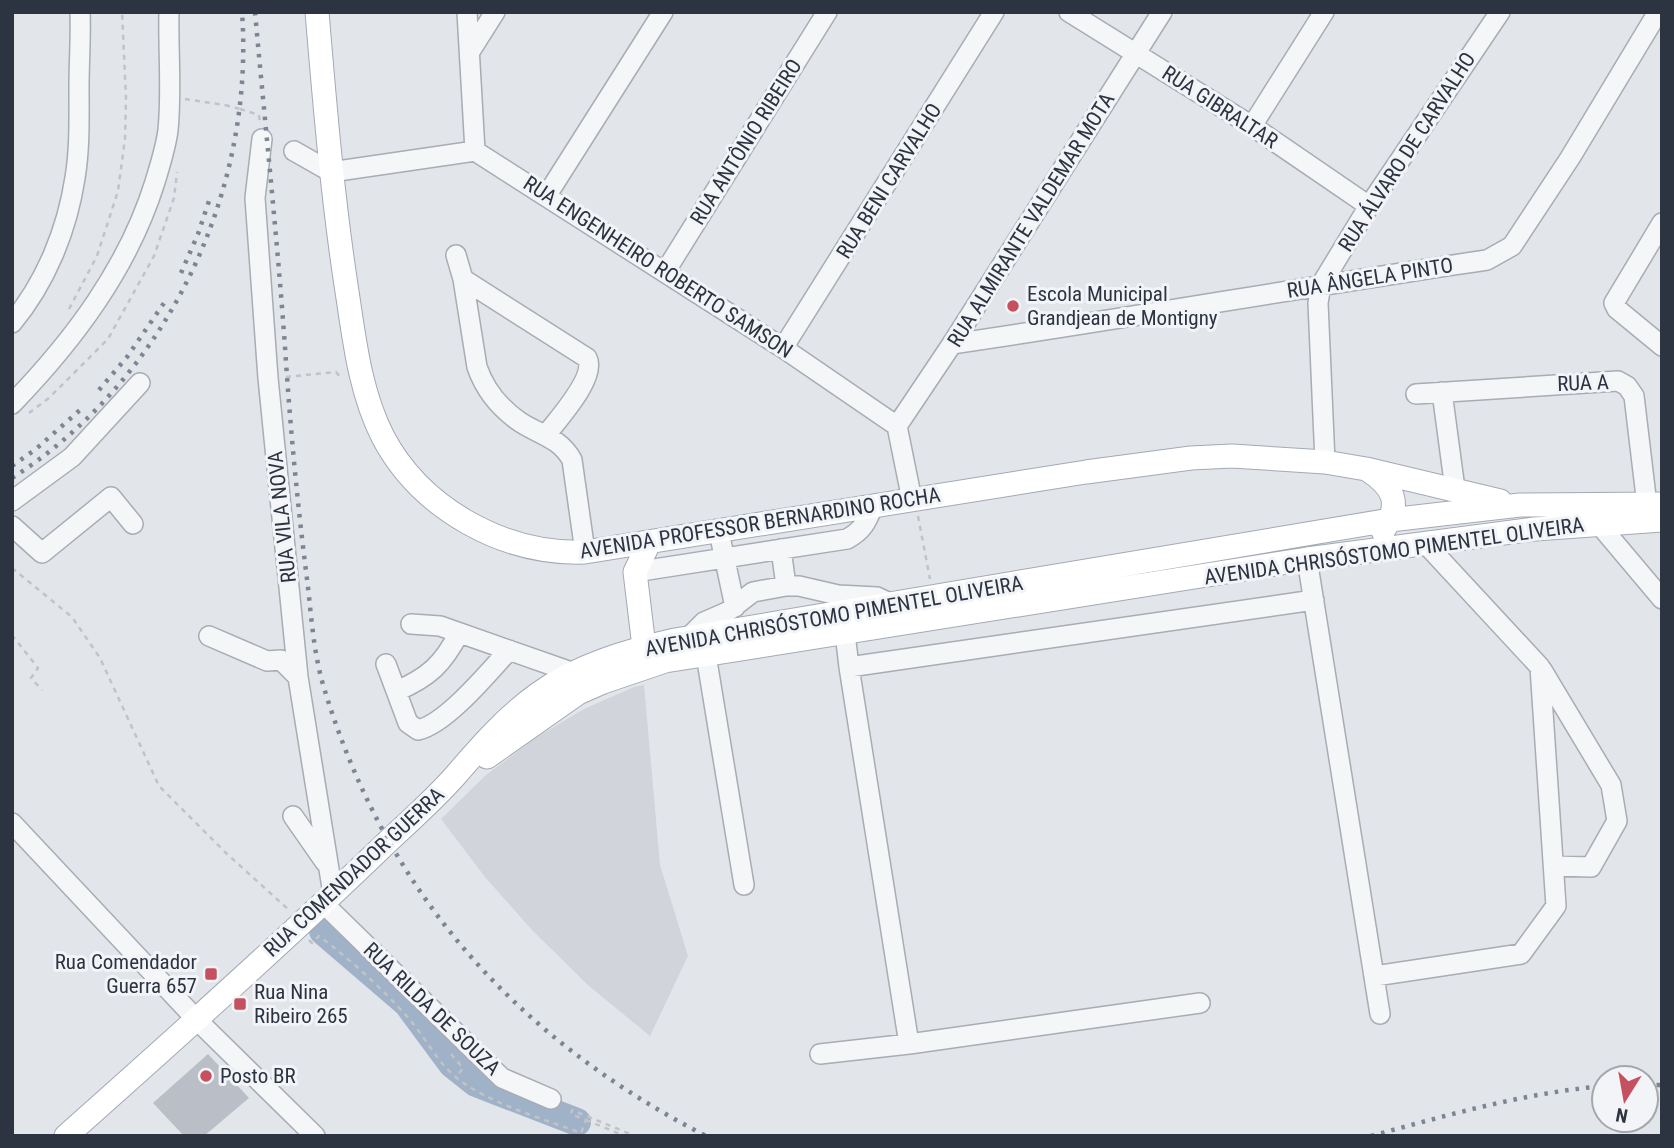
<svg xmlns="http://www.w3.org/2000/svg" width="1674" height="1148" font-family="'Roboto Condensed',sans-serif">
  <rect width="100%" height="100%" fill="#e2e5ea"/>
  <path fill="#d1d4db" d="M 644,685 L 660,865 L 688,956 L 650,1036 L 589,986 L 533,931 L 485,877 L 441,819 L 486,775 L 537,737 L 584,709 L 634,687 Z"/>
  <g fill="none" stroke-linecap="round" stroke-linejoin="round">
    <path stroke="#a0b2c7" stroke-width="28" d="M 323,931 L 407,1003 L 452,1064 L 476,1083 L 577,1122"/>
  </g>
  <path fill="#babec6" d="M 208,1054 L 249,1098 L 204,1136 L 184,1136 L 153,1103 Z"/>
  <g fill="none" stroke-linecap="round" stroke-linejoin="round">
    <g stroke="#a8acb4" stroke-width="22">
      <path id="minor" d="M 467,12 L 475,151
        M 1069,12 L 1252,126 L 1369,206
        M 471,50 L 495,12
        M 1252,126 L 1324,12
        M 262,139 L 255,198 L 268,378 L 298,677 L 333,894
        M 294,151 L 331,172 L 475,151 L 783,348 L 897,426 L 912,500
        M 547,195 L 663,12
        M 1662,223 L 1614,303 L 1617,309 L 1662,346
        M 456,255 L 463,279 L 477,367 C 485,390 501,409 520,422 C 540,435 560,438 572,460 L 585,552
        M 665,272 L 827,12
        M 463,279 L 587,358 C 597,377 558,419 546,435
        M 12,323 C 46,282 67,230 75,178 C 80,148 79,117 79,87 C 79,62 81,37 80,12
        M 952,344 C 1131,318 1309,286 1487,260 L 1512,246 L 1570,158 L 1658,12
        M 783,348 L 994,12
        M 1442,392 L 1455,489
        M 1416,394 L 1618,381 L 1627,386 L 1634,396 L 1647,505
        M 12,404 C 74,340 128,268 155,182 C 160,165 166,147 168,130 C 172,91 168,51 169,12
        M 897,426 L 952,344 L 1162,12
        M 1325,462 L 1318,303 L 1321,285 L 1369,206 L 1500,12
        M 12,501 L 72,457 L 140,383
        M 1598,523 L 1662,599
        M 12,526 L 42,553 L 111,497 L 133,524
        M 719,532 L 735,607
        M 781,549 L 786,586
        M 1307,559 L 1380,1014
        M 635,572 L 847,539 C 862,531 867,522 873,506
        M 411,624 L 440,626 L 574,673
        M 845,633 L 849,667 L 1314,600
        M 209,636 L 267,661 L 281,660 L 298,677
        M 688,638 L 704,622 L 727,612 L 753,592 L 786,586 L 799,586 L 838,595 L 877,597 L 892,604
        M 706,655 L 744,885
        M 386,664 L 408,723 L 418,730 C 446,724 489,672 509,650
        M 849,667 L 909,1044 L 1200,1003
        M 1542,670 L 1611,785 L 1617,821 L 1591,867 L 1554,866
        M 397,691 C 429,677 443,664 459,633
        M 293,816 L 325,862
        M 12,823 L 196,1019 L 315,1136
        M 323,903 L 502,1078 L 551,1099
        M 1375,976 L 1521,954 L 1556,906 L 1540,667 L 1425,543
        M 820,1054 L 909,1044"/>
    </g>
    <g stroke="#a3a9b5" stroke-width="25">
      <path id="major" d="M 317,12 C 325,108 333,203 348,298 C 355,345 361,394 383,437 C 421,509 504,555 585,552 L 1086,472 L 1191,458 L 1232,456 L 1325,462 L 1366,469 L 1500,501
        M 1368,470 C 1394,487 1402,504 1383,531
        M 649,543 L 635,572 L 644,647 L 655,657
        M 487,757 L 578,693 L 603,682 L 665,661 L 1307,559 L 1535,529 L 1662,520
        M 66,1136 C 172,1042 277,948 379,850 C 404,826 432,802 455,776 C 480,747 506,717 538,694 C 578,665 627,651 675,640 L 1390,520 L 1520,505 L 1662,504"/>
    </g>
    <path stroke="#c1c3c8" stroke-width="2.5" stroke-dasharray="5 5" stroke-linecap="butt" d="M 185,99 L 225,105
      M 240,109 L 259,115 L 260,124
      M 69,309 L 97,256 L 118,191 L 125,139 L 126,98 L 122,12
      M 286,377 L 336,372 L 342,379
      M 29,413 L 49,398 L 108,339 L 154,256 L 174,198 L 177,172
      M 918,516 L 930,579
      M 12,568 L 72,617 L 100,658 L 159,786 L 226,853 L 289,910
      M 12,635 L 38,668 L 31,678 L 42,690
      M 309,940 L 312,943 L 319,936 C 352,961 383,989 410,1020 C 428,1041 439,1066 462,1082 C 497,1106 541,1118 581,1133 L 586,1120 L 571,1114 L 572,1110 L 635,1136
      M 451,1054 L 463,1068 L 457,1076
      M 586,1120 L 625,1136"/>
    <use href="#minor" stroke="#f5f6f8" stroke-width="19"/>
    <use href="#major" stroke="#fff" stroke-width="23"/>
    <path stroke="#7d8592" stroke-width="4.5" stroke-dasharray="3.5 7" stroke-linecap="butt" d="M 255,12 C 265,124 277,235 285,347 C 290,424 297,501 307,579 C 311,612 313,648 322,681 C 383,890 514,1037 706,1136
      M 181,273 L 198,234 L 209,201
      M 99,390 L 127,357 L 164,303
      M 12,466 L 36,449 L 80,410
      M 12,478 C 166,380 255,193 242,12
      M 1646,1085 L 1662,1085
      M 1371,1136 C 1448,1115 1524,1093 1604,1086"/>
    <path stroke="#c1c3c8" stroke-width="2.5" stroke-dasharray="5 5" stroke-linecap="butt" d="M 225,105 L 240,109"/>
  </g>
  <g fill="#c55160" stroke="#f2f4f7" stroke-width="2.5">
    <circle cx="1013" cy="306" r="7"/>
    <rect x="204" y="967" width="14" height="14" rx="3.5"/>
    <rect x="233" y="997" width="14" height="14" rx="3.5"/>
    <circle cx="206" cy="1076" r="7"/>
  </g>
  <g text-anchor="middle" stroke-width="6" stroke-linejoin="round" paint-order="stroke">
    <g font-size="21" fill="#2c3341" stroke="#f2f4f7">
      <text transform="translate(1220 107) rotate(33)" y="7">RUA GIBRALTAR</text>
      <text transform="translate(746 142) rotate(-58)" y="7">RUA ANTÔNIO RIBEIRO</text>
      <text transform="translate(1407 152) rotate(-57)" y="7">RUA ÁLVARO DE CARVALHO</text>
      <text transform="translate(889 181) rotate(-58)" y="7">RUA BENI CARVALHO</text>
      <text transform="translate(1031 220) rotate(-58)" y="7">RUA ALMIRANTE VALDEMAR MOTA</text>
      <text transform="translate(658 267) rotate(33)" y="7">RUA ENGENHEIRO ROBERTO SAMSON</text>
      <text transform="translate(1370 278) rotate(-9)" y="7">RUA ÂNGELA PINTO</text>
      <text transform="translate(1583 383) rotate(-2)" y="7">RUA A</text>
      <text transform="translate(282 517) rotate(-96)" y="7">RUA VILA NOVA</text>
      <text transform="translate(760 523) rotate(-9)" y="7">AVENIDA PROFESSOR BERNARDINO ROCHA</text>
      <text transform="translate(1394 551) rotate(-8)" y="7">AVENIDA CHRISÓSTOMO PIMENTEL OLIVEIRA</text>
      <text transform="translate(834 616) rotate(-10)" y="7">AVENIDA CHRISÓSTOMO PIMENTEL OLIVEIRA</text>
      <text transform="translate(354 872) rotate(-43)" y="7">RUA COMENDADOR GUERRA</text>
      <text transform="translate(432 1009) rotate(44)" y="7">RUA RILDA DE SOUZA</text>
    </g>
    <g font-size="21" fill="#2c3341" stroke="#f2f4f7" text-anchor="start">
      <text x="1027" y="301">Escola Municipal<tspan x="1027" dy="24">Grandjean de Montigny</tspan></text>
      <text x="197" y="969" text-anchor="end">Rua Comendador<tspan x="197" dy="24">Guerra 657</tspan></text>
      <text x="254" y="999">Rua Nina<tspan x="254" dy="24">Ribeiro 265</tspan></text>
      <text x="220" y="1083">Posto BR</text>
    </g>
  </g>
  <rect width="1674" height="1148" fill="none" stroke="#2c3341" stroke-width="28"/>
  <g transform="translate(1625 1099) rotate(191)"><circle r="33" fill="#f2f4f7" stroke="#a3a7ae" stroke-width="2"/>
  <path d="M0-5L12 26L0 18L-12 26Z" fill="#c55160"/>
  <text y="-10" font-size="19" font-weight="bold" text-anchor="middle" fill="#2c3341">N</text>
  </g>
</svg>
